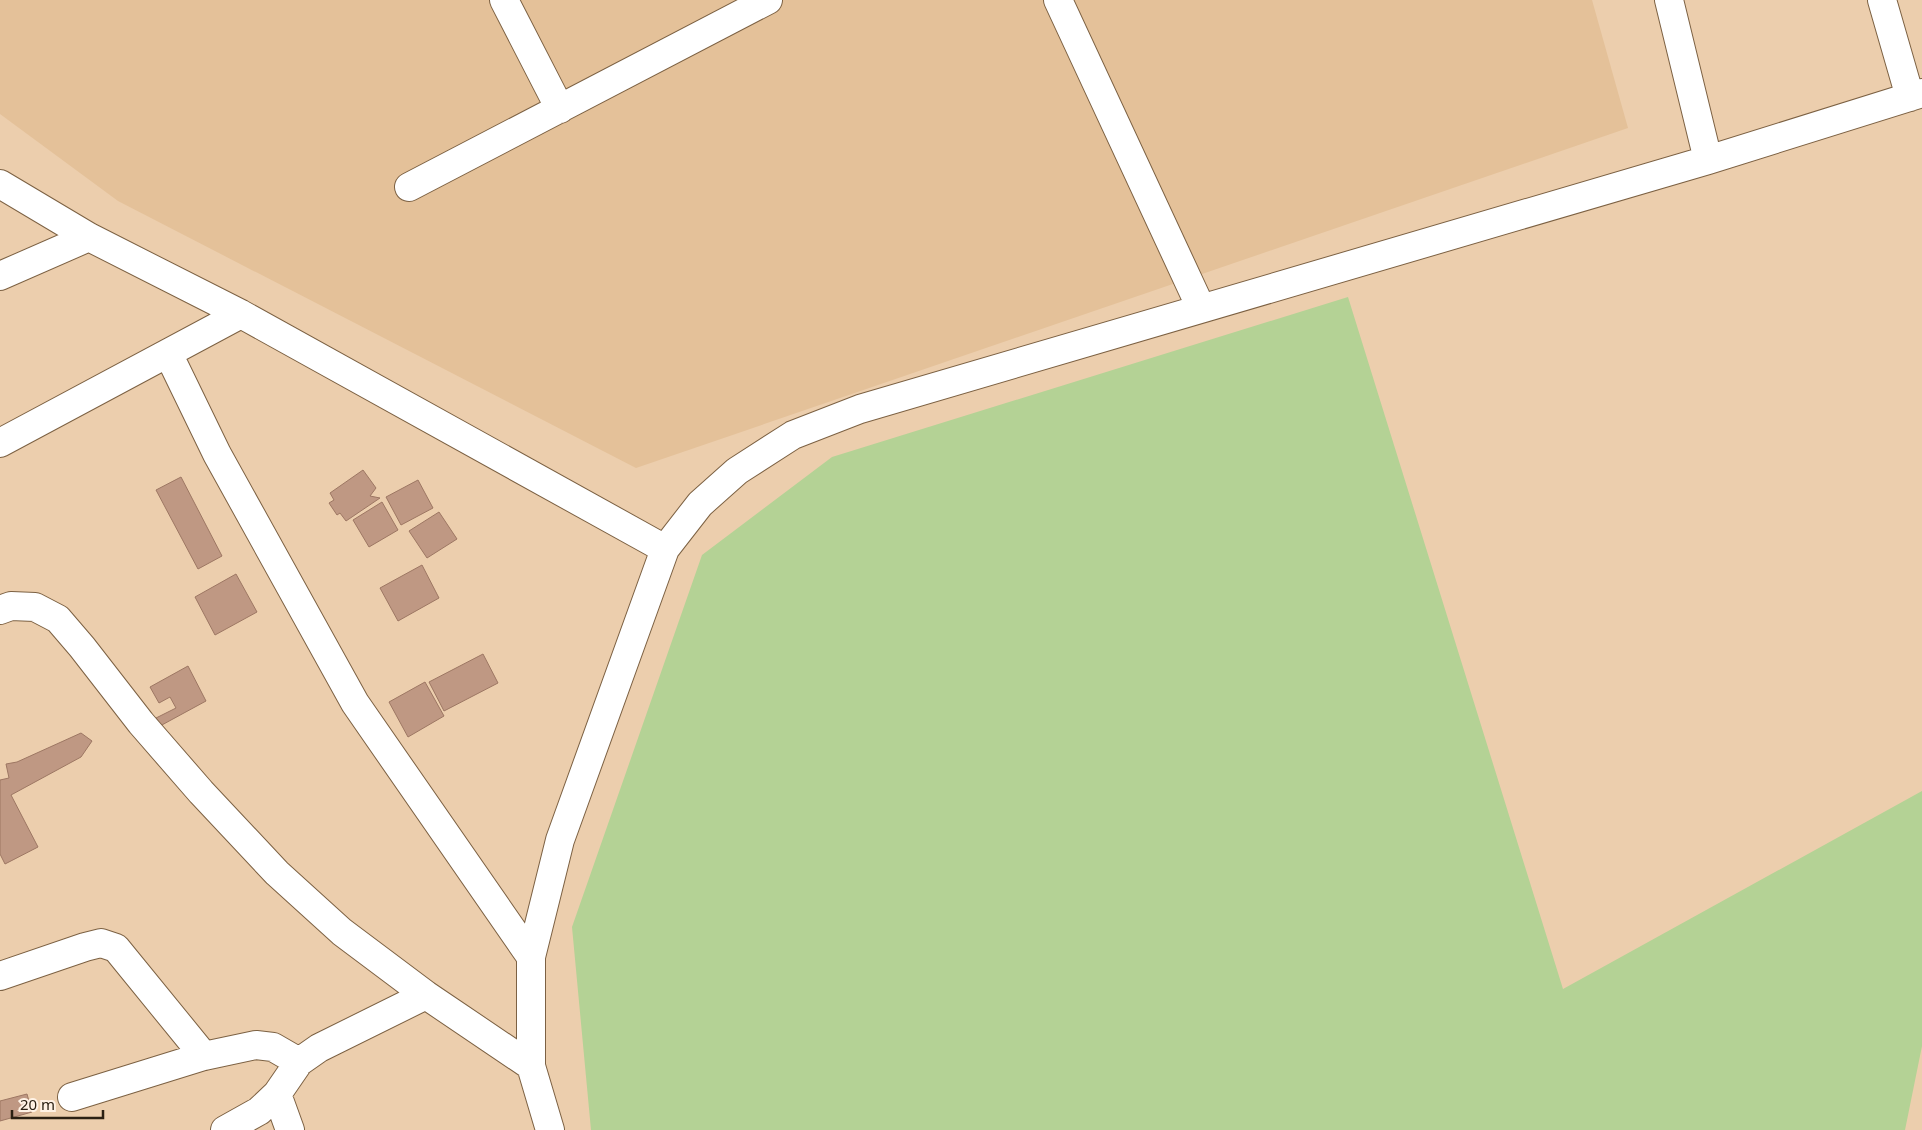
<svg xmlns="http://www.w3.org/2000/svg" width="1922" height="1130" font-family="'Noto Sans',sans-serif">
  <rect width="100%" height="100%" fill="#eccead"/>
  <path fill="#e4c199" d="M 0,0 L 1592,0 L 1628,128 L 636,468 L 118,201 L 0,114 Z"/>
  <path fill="#b4d295" d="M 1348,297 L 1563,989 L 1922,791 L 1922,1046 L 1905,1130 L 591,1130 L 572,927 L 702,555 L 832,457 Z"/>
  <path fill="#bf9883" stroke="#9d7763" d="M 363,470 L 376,488 L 370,496 L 380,498 L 346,521 L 340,513 L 337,515 L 329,503 L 334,500 L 330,493 Z
    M 181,477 L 222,556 L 198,569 L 156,490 Z
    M 418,480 L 433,508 L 401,525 L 386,497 Z
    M 382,502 L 398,530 L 369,547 L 353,520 Z
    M 439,512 L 457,539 L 427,558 L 409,531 Z
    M 422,565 L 439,598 L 398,621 L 380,588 Z
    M 236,574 L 257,612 L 215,635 L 195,597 Z
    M 483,654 L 498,683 L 444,711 L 429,682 Z
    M 188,666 L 206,701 L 160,726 L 156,718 L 176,708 L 170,697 L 159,703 L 150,687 Z
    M 425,682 L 444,716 L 408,737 L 389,702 Z
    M 81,733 L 92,741 L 81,757 L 11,795 L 38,847 L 5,864 L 0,854 L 0,780 L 9,778 L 6,764 L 17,762 Z
    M 27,1094 L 32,1112 L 0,1121 L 0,1101 Z"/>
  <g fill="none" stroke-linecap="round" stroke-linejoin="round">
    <g stroke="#7c6143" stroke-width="30">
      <path id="minor" d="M 504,0 L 560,109
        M 1058,0 L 1201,308
        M 1669,0 L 1708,160
        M 1882,0 L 1910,97
        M 0,184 L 89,237 L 241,314 L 665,549
        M 409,187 L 768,0
        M 0,276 L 89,237
        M 168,353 L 217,454 L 355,703 L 531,957
        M 0,443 L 241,314
        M 0,610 L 11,606 L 35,607 L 58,619 L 82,647 L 141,723 L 201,792 L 277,873 L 342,932 L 426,995 L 531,1066
        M 0,976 L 85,947 L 101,943 L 116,948 L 204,1056
        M 277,1094 L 290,1130
        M 72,1097 L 204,1056 L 256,1045 L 273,1047 L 299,1062
        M 225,1130 L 259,1111 L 277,1094 L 299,1062 L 319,1048 L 426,995
        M 550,1130 L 531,1066 L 531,957 L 560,840 L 665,549 L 700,504 L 737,471 L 793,435 L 860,409 L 1708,160 L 1922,93"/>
    </g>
    <use href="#minor" stroke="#fff" stroke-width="28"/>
  </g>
  <path d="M12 1110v8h91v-8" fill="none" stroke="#2b2013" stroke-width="2.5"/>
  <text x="20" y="1110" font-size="15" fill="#2b2013" stroke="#fff2e5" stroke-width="4" paint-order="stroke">20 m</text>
</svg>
